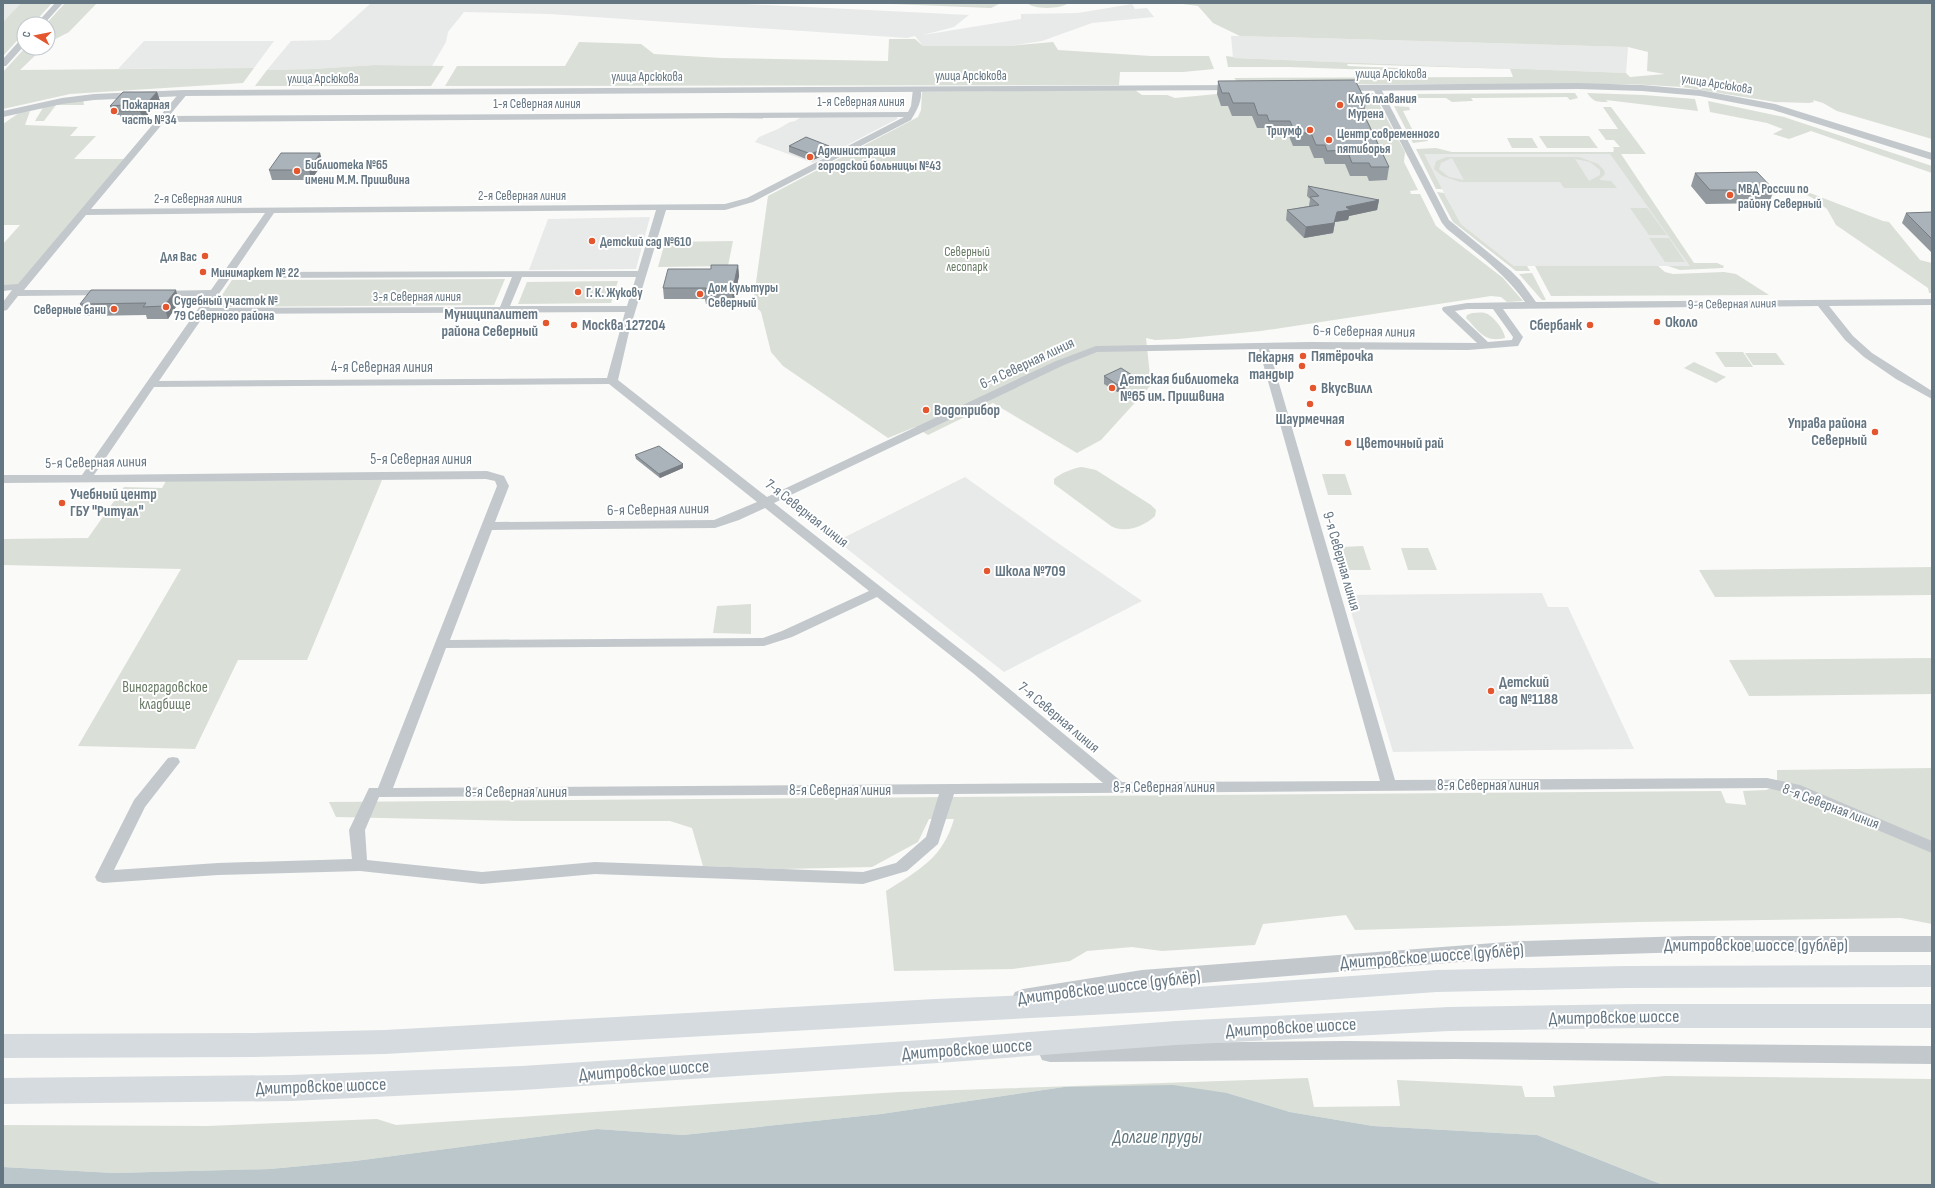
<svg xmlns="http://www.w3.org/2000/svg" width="1935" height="1188" font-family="'Sofia Sans Condensed',sans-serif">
  <rect width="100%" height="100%" fill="#fafaf8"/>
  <path fill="#e8e9e9" d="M 3,3 L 21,3 L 3,22 Z
    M 371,3 L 724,3 L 969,15 L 954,27 L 923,35 L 1021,19 L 1021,14 L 1078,13 L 1132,4 L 1135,9 L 1147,8 L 1154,17 L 1092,23 L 1042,41 L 1009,46 L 923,46 L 915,36 L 907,38 L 550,14 L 464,12 L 448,32 L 446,42 L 432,66 L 375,65 L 313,69 L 267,70 L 291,41 L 330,40 Z
    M 1231,36 L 1240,36 L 1628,47 L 1626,73 L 1233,58 Z
    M 144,41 L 274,41 L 254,68 L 118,69 Z
    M 801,117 L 897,117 L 897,119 L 813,163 L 755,142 L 759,137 L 778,129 L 790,122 L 795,121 Z
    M 1423,154 L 1610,154 L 1691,266 L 1514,266 L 1461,224 Z
    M 650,217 L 636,269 L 529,270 L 548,219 Z
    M 965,477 L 1052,539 L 1142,601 L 1004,672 L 837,541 Z
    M 1542,593 L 1548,607 L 1568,607 L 1634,749 L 1393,752 L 1346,595 Z"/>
  <path fill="#dadfd7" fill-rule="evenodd" d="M 21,3 L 52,3 L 33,24 L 24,24 L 24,33 L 3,56 L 3,22 Z
    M 65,3 L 97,3 L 69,32 L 48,43 L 48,24 L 46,24 Z
    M 867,3 L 1001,3 L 991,8 Z
    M 1027,3 L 1068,3 C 1060,10 1032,9 1027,3 Z
    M 1175,3 L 1932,3 L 1932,139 L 1837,111 L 1823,103 L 1813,100 L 1814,102 L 1809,103 L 1775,102 L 1682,87 L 1630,84 L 1240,84 L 1234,78 L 1513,77 L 1510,69 L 1347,64 L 1348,66 L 1398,68 L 1402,69 L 1402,71 L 1289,67 L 1228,67 L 1226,56 L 1233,57 L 1234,58 L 1626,73 L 1630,77 L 1665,74 L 1647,71 L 1648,52 L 1628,47 L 1240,36 L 1213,23 L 1198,6 Z
    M 889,39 L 915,39 L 923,46 L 1009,46 L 1053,42 L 1058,50 L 1151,56 L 1209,56 L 1214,69 L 1183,72 L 1120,72 L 1119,85 L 445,86 L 457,66 L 565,66 L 579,42 L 641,44 L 654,54 L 721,58 L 888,61 Z
    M 25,48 L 43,48 L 20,70 L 254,68 L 243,83 L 70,94 L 3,109 L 3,72 Z
    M 375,65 L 444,66 L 431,86 L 255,86 L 267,70 L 313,69 Z
    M 1135,90 L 1142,95 L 1167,95 L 1175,98 L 1217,94 L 1373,93 L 1405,152 L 1404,162 L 1418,190 L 1410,191 L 1411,194 L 1420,194 L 1436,226 L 1503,278 L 1523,301 L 1507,302 L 1501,297 L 1491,296 L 1261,331 L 1178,339 L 1155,340 L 1146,338 L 1151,385 L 1101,440 L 1077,453 L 993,403 L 928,435 L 915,427 L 888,438 L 783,366 L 771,352 L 761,312 L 753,304 L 768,196 L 918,117 L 921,110 L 922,92 Z
    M 1575,93 L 1578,98 L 1570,100 L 1567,97 L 1471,98 L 1473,101 L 1470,101 L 1452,102 L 1446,98 L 1415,98 L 1411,94 Z
    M 1587,93 L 1643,95 L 1695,99 L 1698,111 L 1606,100 L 1608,102 C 1596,102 1594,102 1587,93 Z
    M 83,99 L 84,105 L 56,105 L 44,121 L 35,121 L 44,106 Z
    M 1708,101 L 1784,117 L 1932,166 L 1932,173 L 1811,131 L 1789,139 L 1773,134 L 1783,129 L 1767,123 L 1710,112 Z
    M 1394,106 L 1409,107 L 1410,110 L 1403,111 L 1414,133 L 1424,134 L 1428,141 L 1413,143 Z
    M 1603,107 L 1611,107 L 1646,154 L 1621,154 L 1694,263 L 1717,263 L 1724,266 L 1723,268 L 1680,270 L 1668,266 L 1690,266 L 1610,154 L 1424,154 L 1442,189 L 1436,189 L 1416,149 L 1436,148 L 1452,152 L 1613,152 L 1614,150 L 1613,147 L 1620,147 L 1614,140 L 1606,140 L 1598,129 L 1618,129 Z
    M 30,111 L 25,125 L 78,127 L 70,136 L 96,136 L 74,159 L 125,159 L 19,285 L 3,285 L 3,244 L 20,225 L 3,225 L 3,124 L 19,113 Z
    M 1539,136 L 1589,136 L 1598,148 L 1547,148 Z
    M 1507,138 L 1532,138 L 1538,148 L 1512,148 Z
    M 1447,157 L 1579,157 L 1598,164 L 1604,170 L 1605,174 L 1599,180 L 1611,181 L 1617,188 L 1564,188 L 1560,182 L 1460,182 L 1442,176 L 1434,169 L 1436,161 ZM 1452,158 L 1464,180 L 1449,177 L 1439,169 L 1441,163 ZM 1575,159 L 1590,162 L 1600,170 L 1600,175 L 1589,181 Z
    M 1789,185 L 1883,221 L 1889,222 L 1920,260 L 1932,263 L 1932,293 L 1929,293 L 1928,288 L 1836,225 L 1827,209 L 1811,197 L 1788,187 Z
    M 1437,192 L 1444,193 L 1461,224 L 1514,266 L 1527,266 L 1530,271 L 1516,271 L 1457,225 L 1453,222 Z
    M 1630,208 L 1647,208 L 1667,235 L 1649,235 Z
    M 1649,238 L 1669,238 L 1685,262 L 1665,262 Z
    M 733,241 L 728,266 L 658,267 L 665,242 Z
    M 1535,266 L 1658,266 L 1665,272 L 1673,274 L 1724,272 L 1736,274 L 1769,295 L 1551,296 Z
    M 1532,273 L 1546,300 L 1542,300 L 1519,274 Z
    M 505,279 L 494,305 L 214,307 L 232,280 Z
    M 618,281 L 611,303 L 518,304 L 527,282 Z
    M 1472,313 C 1476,313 1481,312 1485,313 C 1493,315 1505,331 1505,338 C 1484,343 1479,331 1466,318 L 1467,315 Z
    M 1715,352 L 1743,352 L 1753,367 L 1725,367 Z
    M 1745,353 L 1776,353 L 1785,365 L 1753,365 Z
    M 1694,362 L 1726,377 L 1716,383 L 1684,368 Z
    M 1082,467 L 1096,470 L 1151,505 L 1156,510 L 1155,516 C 1145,526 1125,534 1111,526 L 1054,484 L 1054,479 C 1061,473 1073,468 1082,467 Z
    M 1322,474 L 1345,474 L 1352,495 L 1328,495 Z
    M 382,480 L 307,660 L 238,660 L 195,749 L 78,746 L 181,569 L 3,565 L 3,539 L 88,538 L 124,487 L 162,488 L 166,481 Z
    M 1363,546 L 1371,570 L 1349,570 L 1342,547 Z
    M 1401,548 L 1428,548 L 1437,570 L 1408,570 Z
    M 1932,567 L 1932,595 L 1715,597 L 1699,570 Z
    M 751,604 L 751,634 L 713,633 L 717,606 Z
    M 1932,658 L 1932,694 L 1749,696 L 1729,660 Z
    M 1932,768 L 1932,924 L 1901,918 L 1638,922 L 1355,930 L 1346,915 L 1263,924 L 1255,945 L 1162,951 L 1132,947 L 1087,951 L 1070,961 L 1013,969 L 894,971 L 886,891 C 919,870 943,858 954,819 L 929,819 L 918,842 L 872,867 L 783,869 L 703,866 L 692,828 L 670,821 L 524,821 L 336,817 L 329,802 L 1721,791 L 1726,803 L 1746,805 L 1743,791 L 1766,790 L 1775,787 L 1777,780 L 1777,770 Z
    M 1665,1076 L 1932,1079 L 1932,1185 L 1663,1185 L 1537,1135 L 1373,1126 L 1290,1112 L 1227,1093 L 1064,1087 L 881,1114 L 683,1135 L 597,1129 L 355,1161 L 270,1169 L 114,1173 L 3,1167 L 3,1125 L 207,1126 L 377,1119 L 396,1125 L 899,1092 L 1308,1078 L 1314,1107 L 1400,1106 L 1397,1080 L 1522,1086 L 1525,1097 L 1555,1097 L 1553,1086 Z"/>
  <path fill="#bbc7cb" d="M 1173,1085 L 1227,1093 L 1290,1112 L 1373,1126 L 1537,1135 L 1663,1185 L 3,1185 L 3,1167 L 114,1173 L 270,1169 L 355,1161 L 597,1129 L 683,1135 L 881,1114 L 1064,1087 Z"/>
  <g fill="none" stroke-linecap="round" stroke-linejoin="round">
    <path fill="#c3c8cc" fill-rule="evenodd" d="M 55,3 L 63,3 L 44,24 L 36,24 Z
      M 21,39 L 24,39 L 24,46 L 6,66 L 3,66 L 3,59 Z
      M 1373,85 L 1376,85 L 1380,87 L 1449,220 L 1511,271 L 1520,280 L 1536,302 L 1932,299 L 1932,305 L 1829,306 L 1853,336 L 1872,353 L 1932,391 L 1932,399 L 1896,379 L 1864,357 L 1845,340 L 1818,306 L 1503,309 L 1523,337 L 1518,346 L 1468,350 L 1269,349 L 1395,780 L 1767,778 L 1800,785 L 1932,841 L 1932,853 L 1792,794 L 1767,788 L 954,794 L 938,844 L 907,871 L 863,884 L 595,874 L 482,884 L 360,871 L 218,875 L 103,883 L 97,881 L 95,877 L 134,800 L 168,758 L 173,757 L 178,758 L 180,762 L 145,807 L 114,870 L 218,863 L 352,859 L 349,830 L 369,788 L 378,788 L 497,486 L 495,481 L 486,479 L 3,483 L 3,475 L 82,475 L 207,296 L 159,296 L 154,293 L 155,291 L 211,290 L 265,213 L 86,215 L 24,290 L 106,290 L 110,291 L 111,293 L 110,295 L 18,296 L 7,310 L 3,311 L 3,302 L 12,290 L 3,291 L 3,285 L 18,284 L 181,91 L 187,91 L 188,93 L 169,116 L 908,112 L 911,106 L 913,89 L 914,87 L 920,87 C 924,99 916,112 911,120 L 753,202 L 725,210 L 666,210 L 629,332 L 618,380 L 767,497 L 1056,361 L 1096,346 L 1309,342 L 1477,343 L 1443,311 L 1442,309 L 1443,307 L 1467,303 L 1525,302 C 1504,272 1475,252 1447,229 L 1442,223 L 1372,87 ZM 904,117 L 747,198 L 725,204 L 91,209 L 164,122 ZM 656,210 L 638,271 L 234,272 L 274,213 ZM 512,277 L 500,307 L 209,308 L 230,278 ZM 522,277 L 636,277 L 627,306 L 510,306 ZM 1467,309 L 1493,309 L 1513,337 L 1512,340 L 1488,342 L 1455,311 ZM 625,312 L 607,378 L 159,381 L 205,314 ZM 1259,349 L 1380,781 L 1122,782 L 984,668 L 774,503 L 1064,365 L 1097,352 ZM 609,384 L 757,502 L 714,520 L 495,522 L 509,486 L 504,476 L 487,471 L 94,475 L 154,387 ZM 765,508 L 869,591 L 782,631 L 763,638 L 450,640 L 492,530 L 715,528 L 739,520 ZM 877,597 L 974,674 L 1103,783 L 393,788 L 446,648 L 764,646 L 792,637 ZM 939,794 L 926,837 L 896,863 L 863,872 L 595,862 L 482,872 L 367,860 L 365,830 L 379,797 Z"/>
    <path fill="#c3c8cc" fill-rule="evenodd" d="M 1578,83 L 1642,85 L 1700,90 L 1775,104 L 1932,153 L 1932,160 L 1773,110 L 1700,96 L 1642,91 L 1578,89 L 1335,91 L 1330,88 L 1335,85 Z
      M 1241,85 L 1245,86 L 1246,88 L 1245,90 L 184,96 L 94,100 L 62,104 L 3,117 L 3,111 L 62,98 L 94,94 L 184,90 Z
      M 1688,936 L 1932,936 L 1932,952 L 1688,952 L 1520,957 L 1142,988 L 1023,1007 L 1015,1004 L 1012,998 L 1015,992 L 1023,989 L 1142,970 L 1520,941 Z
      M 1345,1041 L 1932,1046 L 1932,1064 L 1455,1059 L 1050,1062 L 1042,1060 L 1039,1053 L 1042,1046 L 1050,1044 Z"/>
    <path fill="#d6dbdf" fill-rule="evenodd" d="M 1932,965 L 1932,987 L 1625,988 L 1437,992 L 1169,1011 L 935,1023 L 385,1054 L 254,1057 L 3,1058 L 3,1034 L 254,1033 L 385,1030 L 935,999 L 1169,989 L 1437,970 L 1625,966 Z
      M 1639,1004 L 1932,1004 L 1932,1028 L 1639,1028 L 1449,1031 L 1176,1045 L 938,1063 L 522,1090 L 291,1101 L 3,1104 L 3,1078 L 291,1075 L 522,1066 L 938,1039 L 1176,1021 L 1449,1007 Z"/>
  </g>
  <path fill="#929a9f" d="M 1218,81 L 1366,102 L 1364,115 L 1389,167 L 1387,180 L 1369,181 L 1367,176 L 1350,176 L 1345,164 L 1325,164 L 1323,158 L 1314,158 L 1309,146 L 1293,146 L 1288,134 L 1268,134 L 1266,128 L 1257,128 L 1252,116 L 1232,116 L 1228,106 L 1221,106 L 1217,94 Z
    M 157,92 L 160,101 L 143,120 L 122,121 L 120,115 L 113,115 L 110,106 Z
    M 789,146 L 829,146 L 830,152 L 811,161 L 789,152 Z
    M 323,163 L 311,180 L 272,180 L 269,170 Z
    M 1695,173 L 1774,190 L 1769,203 L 1706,204 L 1691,186 Z
    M 1308,186 L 1379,200 L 1377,210 L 1349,216 L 1348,220 L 1335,222 L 1333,233 L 1304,238 L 1286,220 L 1287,210 L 1309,206 L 1310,199 L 1307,196 Z
    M 1932,212 L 1932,253 L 1902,223 L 1906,213 Z
    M 738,265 L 739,276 L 733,304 L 706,304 L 705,299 L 664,299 L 663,288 L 711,269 Z
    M 179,302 L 168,319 L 147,319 L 146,315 L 85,316 L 80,304 Z
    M 1104,376 L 1135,377 L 1135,384 L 1117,392 L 1104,384 Z
    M 635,455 L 683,464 L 683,468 L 660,478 L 636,459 Z"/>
  <path fill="#777d82" d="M 157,92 L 160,101 L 143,120 L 140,111 Z
    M 829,146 L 830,152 L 811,161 L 811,154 Z
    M 320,153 L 323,163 L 311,180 L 309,170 Z
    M 1379,200 L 1377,210 L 1349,216 L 1348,220 L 1335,222 L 1333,233 L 1304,238 L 1306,227 L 1337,212 L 1346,207 Z
    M 738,265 L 739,276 L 733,304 L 732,293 Z
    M 176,290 L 179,302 L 168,319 L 164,306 Z
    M 1135,377 L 1135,384 L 1117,392 L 1118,385 Z
    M 683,464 L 683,468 L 660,478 L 659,474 Z"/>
  <path fill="#aab3b9" stroke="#777d82" d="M 1355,80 L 1366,102 L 1358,102 L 1389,167 L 1371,167 L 1369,163 L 1352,163 L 1347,150 L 1327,151 L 1325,145 L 1316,145 L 1311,133 L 1295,133 L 1290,121 L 1269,121 L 1267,115 L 1258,115 L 1254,103 L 1233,103 L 1229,93 L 1222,93 L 1218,81 Z
    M 123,92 L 157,92 L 140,111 L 119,111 L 124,105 L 110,106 Z
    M 806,137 L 829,146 L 811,154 L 789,146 Z
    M 281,153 L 320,153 L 309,170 L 269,170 Z
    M 1757,172 L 1774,190 L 1710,190 L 1695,173 Z
    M 1308,186 L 1379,200 L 1346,207 L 1350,210 L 1337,212 L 1334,223 L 1306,227 L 1287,210 L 1319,205 L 1310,197 L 1319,196 Z
    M 1932,212 L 1932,239 L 1906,213 Z
    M 711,265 L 738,265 L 732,293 L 705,293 L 706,288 L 663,288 L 668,269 L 711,269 Z
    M 91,290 L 176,290 L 164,306 L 143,307 L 146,303 L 80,304 Z
    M 1121,368 L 1135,377 L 1118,385 L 1104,376 Z
    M 659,446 L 683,464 L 659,474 L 635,455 Z"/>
  <g fill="#e4572e" stroke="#fff" stroke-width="1.5">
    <circle cx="1340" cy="105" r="4"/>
    <circle cx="114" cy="111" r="4"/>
    <circle cx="1310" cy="130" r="4"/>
    <circle cx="1329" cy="140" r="4"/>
    <circle cx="810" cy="157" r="4"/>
    <circle cx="297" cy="171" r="4"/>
    <circle cx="1730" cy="195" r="4"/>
    <circle cx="592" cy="241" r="4"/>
    <circle cx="205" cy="256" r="4"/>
    <circle cx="203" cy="272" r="4"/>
    <circle cx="578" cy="292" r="4"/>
    <circle cx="700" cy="294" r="4"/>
    <circle cx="166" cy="307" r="4"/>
    <circle cx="114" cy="309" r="4"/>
    <circle cx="1657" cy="322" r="4"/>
    <circle cx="546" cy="323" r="4"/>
    <circle cx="574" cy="325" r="4"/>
    <circle cx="1590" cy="325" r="4"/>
    <circle cx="1303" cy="356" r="4"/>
    <circle cx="1302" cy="366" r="4"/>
    <circle cx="1112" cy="388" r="4"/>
    <circle cx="1313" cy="388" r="4"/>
    <circle cx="1310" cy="404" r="4"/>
    <circle cx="926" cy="410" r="4"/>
    <circle cx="1875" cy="432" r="4"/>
    <circle cx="1348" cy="443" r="4"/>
    <circle cx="62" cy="503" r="4"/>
    <circle cx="987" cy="571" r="4"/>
    <circle cx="1491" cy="691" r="4"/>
  </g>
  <g text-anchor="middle" stroke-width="4" stroke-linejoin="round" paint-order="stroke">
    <g font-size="13" fill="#657683" stroke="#fff">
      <text x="1391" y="78">улица Арсюкова</text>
      <text x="971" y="80">улица Арсюкова</text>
      <text x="647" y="81">улица Арсюкова</text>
      <text x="323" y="83">улица Арсюкова</text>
      <text transform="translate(1717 83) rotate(9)" y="5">улица Арсюкова</text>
      <text x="861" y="106">1-я Северная линия</text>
      <text x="537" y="108">1-я Северная линия</text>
      <text x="522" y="200">2-я Северная линия</text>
      <text x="198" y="203">2-я Северная линия</text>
      <text x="417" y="301">3-я Северная линия</text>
      <text transform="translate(1732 303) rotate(-1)" y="5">9-я Северная линия</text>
    </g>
    <g font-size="13" font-weight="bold" fill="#657683" stroke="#fff" text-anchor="start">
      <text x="1348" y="103">Клуб плавания<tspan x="1348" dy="15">Мурена</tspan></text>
      <text x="122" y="109">Пожарная<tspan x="122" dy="15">часть №34</tspan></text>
      <text x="1302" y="135" text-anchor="end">Триумф</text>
      <text x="1337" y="138">Центр современного<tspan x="1337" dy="15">пятиборья</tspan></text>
      <text x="818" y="155">Администрация<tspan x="818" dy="15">городской больницы №43</tspan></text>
      <text x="305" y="169">Библиотека №65<tspan x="305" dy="15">имени М.М. Пришвина</tspan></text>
      <text x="1738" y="193">МВД России по<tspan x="1738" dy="15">району Северный</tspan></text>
      <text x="600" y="246">Детский сад №610</text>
      <text x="197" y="261" text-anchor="end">Для Вас</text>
      <text x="211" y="277">Минимаркет № 22</text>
      <text x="708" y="292">Дом культуры<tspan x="708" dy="15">Северный</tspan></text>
      <text x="586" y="297">Г. К. Жукову</text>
      <text x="174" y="305">Судебный участок №<tspan x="174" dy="15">79 Северного района</tspan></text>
      <text x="106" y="314" text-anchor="end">Северные бани</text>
    </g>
    <g font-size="13" fill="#687a64" stroke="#fff">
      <text x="967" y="256">Северный<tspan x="967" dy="15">лесопарк</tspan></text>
    </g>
    <g font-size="15" font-weight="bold" fill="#657683" stroke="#fff" text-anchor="start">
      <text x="538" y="319" text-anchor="end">Муниципалитет<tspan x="538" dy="17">района Северный</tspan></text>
      <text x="1665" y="327">Около</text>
      <text x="582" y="330">Москва 127204</text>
      <text x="1582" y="330" text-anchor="end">Сбербанк</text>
      <text x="1311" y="361">Пятёрочка</text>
      <text x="1294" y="362" text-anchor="end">Пекарня<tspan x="1294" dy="17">тандыр</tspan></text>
      <text x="1120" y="384">Детская библиотека<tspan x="1120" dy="17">№65 им. Пришвина</tspan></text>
      <text x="1321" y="393">ВкусВилл</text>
      <text x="934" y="415">Водоприбор</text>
      <text x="1310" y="424" text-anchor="middle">Шаурмечная</text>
      <text x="1867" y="428" text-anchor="end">Управа района<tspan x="1867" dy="17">Северный</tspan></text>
      <text x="1356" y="448">Цветочный рай</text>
      <text x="70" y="499">Учебный центр<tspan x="70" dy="17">ГБУ "Ритуал"</tspan></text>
      <text x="995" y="576">Школа №709</text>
      <text x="1499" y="687">Детский<tspan x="1499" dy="17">сад №1188</tspan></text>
    </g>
    <g font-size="15" fill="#657683" stroke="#fff">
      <text transform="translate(1364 331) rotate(1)" y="5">6-я Северная линия</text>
      <text transform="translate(1027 363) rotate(-25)" y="5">6-я Северная линия</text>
      <text x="382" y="372">4-я Северная линия</text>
      <text x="421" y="464">5-я Северная линия</text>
      <text transform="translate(96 462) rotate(-1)" y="5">5-я Северная линия</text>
      <text transform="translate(658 509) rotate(-1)" y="5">6-я Северная линия</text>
      <text transform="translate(807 513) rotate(38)" y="5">7-я Северная линия</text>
      <text transform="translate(1342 561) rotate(74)" y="5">9-я Северная линия</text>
      <text transform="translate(1059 717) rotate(40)" y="5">7-я Северная линия</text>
      <text x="1488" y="790">8-я Северная линия</text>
      <text x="1164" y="792">8-я Северная линия</text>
      <text x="840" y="795">8-я Северная линия</text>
      <text x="516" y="797">8-я Северная линия</text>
      <text transform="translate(1831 806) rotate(21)" y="5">8-я Северная линия</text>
    </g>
    <g font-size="15" fill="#687a64" stroke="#fff">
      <text x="165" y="692">Виноградовское<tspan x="165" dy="17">кладбище</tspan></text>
    </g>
    <g font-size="18" fill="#657683" stroke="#fff">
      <text x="1756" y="951">Дмитровское шоссе (дублёр)</text>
      <text transform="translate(1432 956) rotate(-4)" y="6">Дмитровское шоссе (дублёр)</text>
      <text transform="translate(1109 987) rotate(-7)" y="6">Дмитровское шоссе (дублёр)</text>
      <text transform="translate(1614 1017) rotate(-1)" y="6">Дмитровское шоссе</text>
      <text transform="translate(1291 1027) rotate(-3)" y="6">Дмитровское шоссе</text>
      <text transform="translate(967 1049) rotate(-4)" y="6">Дмитровское шоссе</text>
      <text transform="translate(644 1070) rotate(-4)" y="6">Дмитровское шоссе</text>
      <text transform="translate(321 1086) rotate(-2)" y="6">Дмитровское шоссе</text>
    </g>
    <g font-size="19" font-style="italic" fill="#60757c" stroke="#fff">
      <text x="1157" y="1143">Долгие пруды</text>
    </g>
  </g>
  <rect width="1935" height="1188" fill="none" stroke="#657683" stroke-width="8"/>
  <g transform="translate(36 36) rotate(280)"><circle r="19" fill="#ffffff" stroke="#c1c8cd"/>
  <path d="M0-3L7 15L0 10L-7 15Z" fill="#e4572e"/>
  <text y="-6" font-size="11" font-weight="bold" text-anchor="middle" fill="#657683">С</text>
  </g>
</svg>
